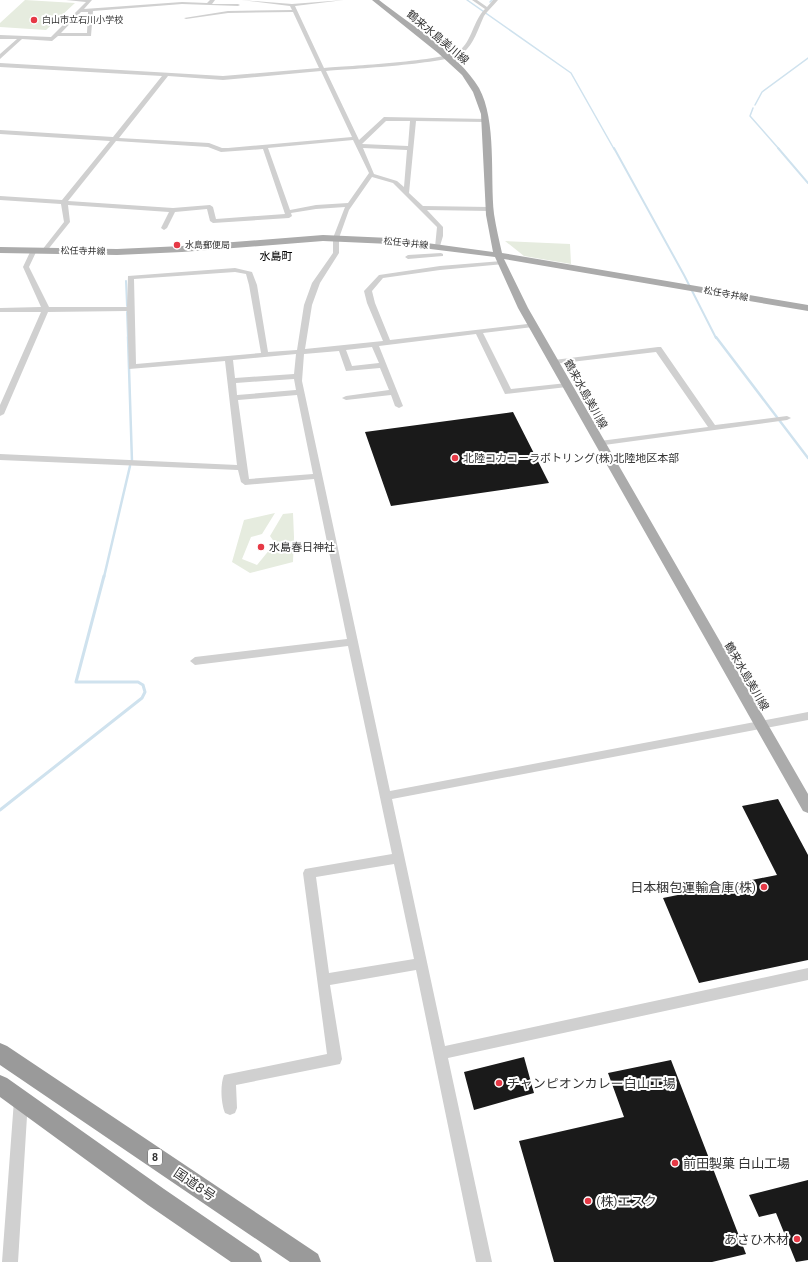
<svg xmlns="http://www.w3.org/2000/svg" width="808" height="1262" font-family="'IBM Plex Sans','Noto Sans JP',sans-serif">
  <rect width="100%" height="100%" fill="#fff"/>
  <path fill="#e6ecdf" d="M 25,0 L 75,3 L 46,30 L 0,27 L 0,23 Z
    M 505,241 L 570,244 L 571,264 L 524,256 Z
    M 275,513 L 262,534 L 251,537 L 242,559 L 257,565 L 275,543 L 270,536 L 283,514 L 293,513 L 294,537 L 293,562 L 250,573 L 232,562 L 244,520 Z"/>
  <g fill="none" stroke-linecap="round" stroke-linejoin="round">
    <path stroke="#cfe2ee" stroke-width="1.5" d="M 467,0 L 571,73 L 614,149
      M 490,2 L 492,0
      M 755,105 L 762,92 L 808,58
      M 753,108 L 750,116 L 779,149"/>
    <path stroke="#cfe2ee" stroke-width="2" d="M 614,148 L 684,275 L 716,338
      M 778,148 L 808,183
      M 126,281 L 127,306
      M 127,312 L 128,338"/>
    <path stroke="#cfe2ee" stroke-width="2.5" d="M 128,337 L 132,462
      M 716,337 L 808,458
      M 104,577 L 130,466"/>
    <path stroke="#cfe2ee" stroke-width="3" d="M 0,810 L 142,698 L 145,692 L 143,685 L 138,682 L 76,682 L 104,576"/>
  </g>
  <path fill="#1a1a1a" d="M 513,412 L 549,483 L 391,506 L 365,432 Z
    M 778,799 L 808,855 L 808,960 L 699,983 L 663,898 L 777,875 L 742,806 Z
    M 524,1057 L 534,1093 L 474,1110 L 464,1072 Z
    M 671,1060 L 746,1254 L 712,1262 L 554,1262 L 519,1141 L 624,1117 L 608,1073 Z
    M 808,1180 L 808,1260 L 796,1262 L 776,1213 L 759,1217 L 749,1195 Z"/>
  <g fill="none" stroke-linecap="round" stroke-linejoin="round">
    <path fill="#d0d0d0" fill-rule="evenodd" d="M 66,0 L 92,0 L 84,9 L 182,2 L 207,3 L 210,0 L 215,0 L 212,4 L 238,4 L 240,5 L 238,6 L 182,4 L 93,11 L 91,36 L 58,36 L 52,41 L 22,39 L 0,59 L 0,54 L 17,39 L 0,39 L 0,35 L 51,37 L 86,2 ZM 81,12 L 88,12 L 87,33 L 61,33 Z
      M 241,0 L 292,4 L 344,0 L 295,6 L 324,68 C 346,66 446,61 459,51 C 472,41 473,21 485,9 L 472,0 L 477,0 L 487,7 L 493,0 L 498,0 C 494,5 488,10 484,16 C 478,29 474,44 463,53 C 450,64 348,69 326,71 L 359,140 L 384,117 L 487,119 L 488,120 L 485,122 L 416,121 L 409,193 L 423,206 L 490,207 L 493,209 L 490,211 L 427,210 L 443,227 L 443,236 L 440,246 L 435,247 L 437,227 L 393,183 L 372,177 L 349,210 L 339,238 L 339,253 L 320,283 L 312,305 L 305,349 L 383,341 L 367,303 L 364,291 L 379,275 L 440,266 L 502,261 L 505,263 L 504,264 L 440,270 L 383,278 L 372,291 L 375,303 L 390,340 L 536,323 L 536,327 L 533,327 L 483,333 L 511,389 L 567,383 L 571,385 L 567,387 L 505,394 L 476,334 L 379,346 L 403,406 L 399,408 L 395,406 L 391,395 L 346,400 L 342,398 L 346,396 L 389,390 L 380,368 L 346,371 L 339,351 L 304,354 L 302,381 L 390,791 L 808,712 L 808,720 L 392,799 L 445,1046 L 808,968 L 808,980 L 448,1058 L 492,1262 L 476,1262 L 416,970 L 330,985 L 342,1059 L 340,1064 L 236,1085 L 237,1108 L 235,1113 L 230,1115 L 225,1113 C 221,1103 220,1085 224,1075 L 327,1054 L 303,873 L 305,869 L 392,854 L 348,646 L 195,665 L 190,661 L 195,657 L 347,639 L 314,479 L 245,485 L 241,482 L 238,470 L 0,460 L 0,454 L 237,465 L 225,361 L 129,369 L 127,311 L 48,312 L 4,414 L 0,416 L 0,405 L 41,312 L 0,312 L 0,308 L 41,307 L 23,267 L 31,250 L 34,248 L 37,250 L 29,267 L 49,307 L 127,307 L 128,276 L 235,268 L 252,272 L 257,285 L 268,352 L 297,350 L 304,305 L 312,283 L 333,253 L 333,238 L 345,207 L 316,209 L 291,213 L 292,216 L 289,218 L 213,223 L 210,221 L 207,209 L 175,212 L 167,228 L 164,230 L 161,228 L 169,212 L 68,205 L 70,222 L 46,252 L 42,252 L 42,250 L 64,222 L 61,204 L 0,200 L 0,196 L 62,200 L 110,141 L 0,134 L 0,130 L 113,137 L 162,76 L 0,67 L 0,63 L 223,76 L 319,68 L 293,12 L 228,13 L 186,19 L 184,18 L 228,11 L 292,10 L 290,6 ZM 321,71 L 352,137 L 228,148 L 222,148 L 209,143 L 119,138 L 168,76 L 223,80 ZM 386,121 L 410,121 L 408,146 L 362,144 ZM 353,140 L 369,173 L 348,203 L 316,205 L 290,210 L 268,148 ZM 116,141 L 208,147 L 221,152 L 263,149 L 285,214 L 216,219 L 213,207 L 210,205 L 173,208 L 68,201 ZM 363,148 L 407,150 L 404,187 L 397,181 L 374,174 ZM 235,272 L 246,274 L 249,285 L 261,353 L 136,364 L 134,279 ZM 372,347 L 379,363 L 352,366 L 346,350 ZM 296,354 L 294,374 L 235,378 L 233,360 ZM 294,379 L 296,390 L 237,395 L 236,383 ZM 297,395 L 313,474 L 249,479 L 238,400 ZM 394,864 L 414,959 L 329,973 L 316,877 Z
      M 441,253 L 443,254 L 443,256 L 408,259 L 405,257 L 408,255 Z
      M 658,347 L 661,347 L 715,425 L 787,416 L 791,418 L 787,420 L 597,446 L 596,444 L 600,441 L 708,427 L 656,352 L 554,364 L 550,362 L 554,360 Z
      M 21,1093 L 26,1095 L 28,1100 L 18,1262 L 2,1262 L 14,1100 L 16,1095 Z"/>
    <path fill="#ababab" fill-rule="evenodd" d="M 372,0 L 379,0 C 411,25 458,53 479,88 C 497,121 490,177 494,214 C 496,227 499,240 502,253 L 808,305 L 808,311 L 504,259 L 528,308 L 808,794 L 808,813 L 803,811 L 518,308 L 495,257 L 390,244 L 323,241 L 182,252 L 117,255 L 0,253 L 0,247 L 117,249 L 182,246 L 323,235 L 390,238 L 493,252 L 486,215 L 481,114 L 473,92 L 462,75 L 438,53 Z"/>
    <path fill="#9a9a9a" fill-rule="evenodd" d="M 0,1043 L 7,1046 L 318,1254 L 321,1262 L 290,1262 L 0,1065 Z
      M 0,1075 L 7,1078 L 164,1189 L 259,1254 L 262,1262 L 231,1262 L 148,1205 L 0,1097 Z"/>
  </g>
  <g fill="#e63946" stroke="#fff" stroke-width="1.5">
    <circle cx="34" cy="20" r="4"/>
    <circle cx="177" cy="245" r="4"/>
    <circle cx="455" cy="458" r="4"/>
    <circle cx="261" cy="547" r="4"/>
    <circle cx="764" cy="887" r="4"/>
    <circle cx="499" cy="1083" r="4"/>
    <circle cx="675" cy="1163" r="4"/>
    <circle cx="588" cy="1201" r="4"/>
    <circle cx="797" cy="1239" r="4"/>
  </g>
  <g text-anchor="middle" stroke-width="4" stroke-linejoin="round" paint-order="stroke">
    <g font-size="9" fill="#333" stroke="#fff" text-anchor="start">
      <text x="42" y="23">白山市立石川小学校</text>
      <text x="185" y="248">水島郵便局</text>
    </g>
    <g font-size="9" fill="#333" stroke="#fff">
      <text transform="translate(406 243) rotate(6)" y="3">松任寺井線</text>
      <text transform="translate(83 251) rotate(1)" y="3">松任寺井線</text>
      <text transform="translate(726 294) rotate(10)" y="3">松任寺井線</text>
    </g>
    <rect fill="#fff" stroke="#707070" stroke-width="1" x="148" y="1149" width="14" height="16" rx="3"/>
    <g font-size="10" font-weight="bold" fill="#333">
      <text x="155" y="1161">8</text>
    </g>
    <g font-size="11" fill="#333" stroke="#fff">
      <text transform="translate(438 37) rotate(40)" y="4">鶴来水島美川線</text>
      <text transform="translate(586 394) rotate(61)" y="4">鶴来水島美川線</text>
      <text transform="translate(747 676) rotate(60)" y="4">鶴来水島美川線</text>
    </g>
    <g font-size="11" fill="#000" stroke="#fff">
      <text x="276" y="260">水島町</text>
    </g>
    <g font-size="11" fill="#333" stroke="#fff" text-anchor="start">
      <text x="463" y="462">北陸コカコーラボトリング(株)北陸地区本部</text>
      <text x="269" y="551">水島春日神社</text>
    </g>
    <g font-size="13" fill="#333" stroke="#fff" text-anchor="start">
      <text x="756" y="892" text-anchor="end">日本梱包運輸倉庫(株)</text>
      <text x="507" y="1088">チャンピオンカレー白山工場</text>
      <text x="683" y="1168">前田製菓 白山工場</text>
      <text x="596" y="1206">(株)エスク</text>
      <text x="789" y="1244" text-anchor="end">あさひ木材</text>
    </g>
    <g font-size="13" fill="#333" stroke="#fff">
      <text transform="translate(195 1184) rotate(34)" y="5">国道8号</text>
    </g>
  </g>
</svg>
